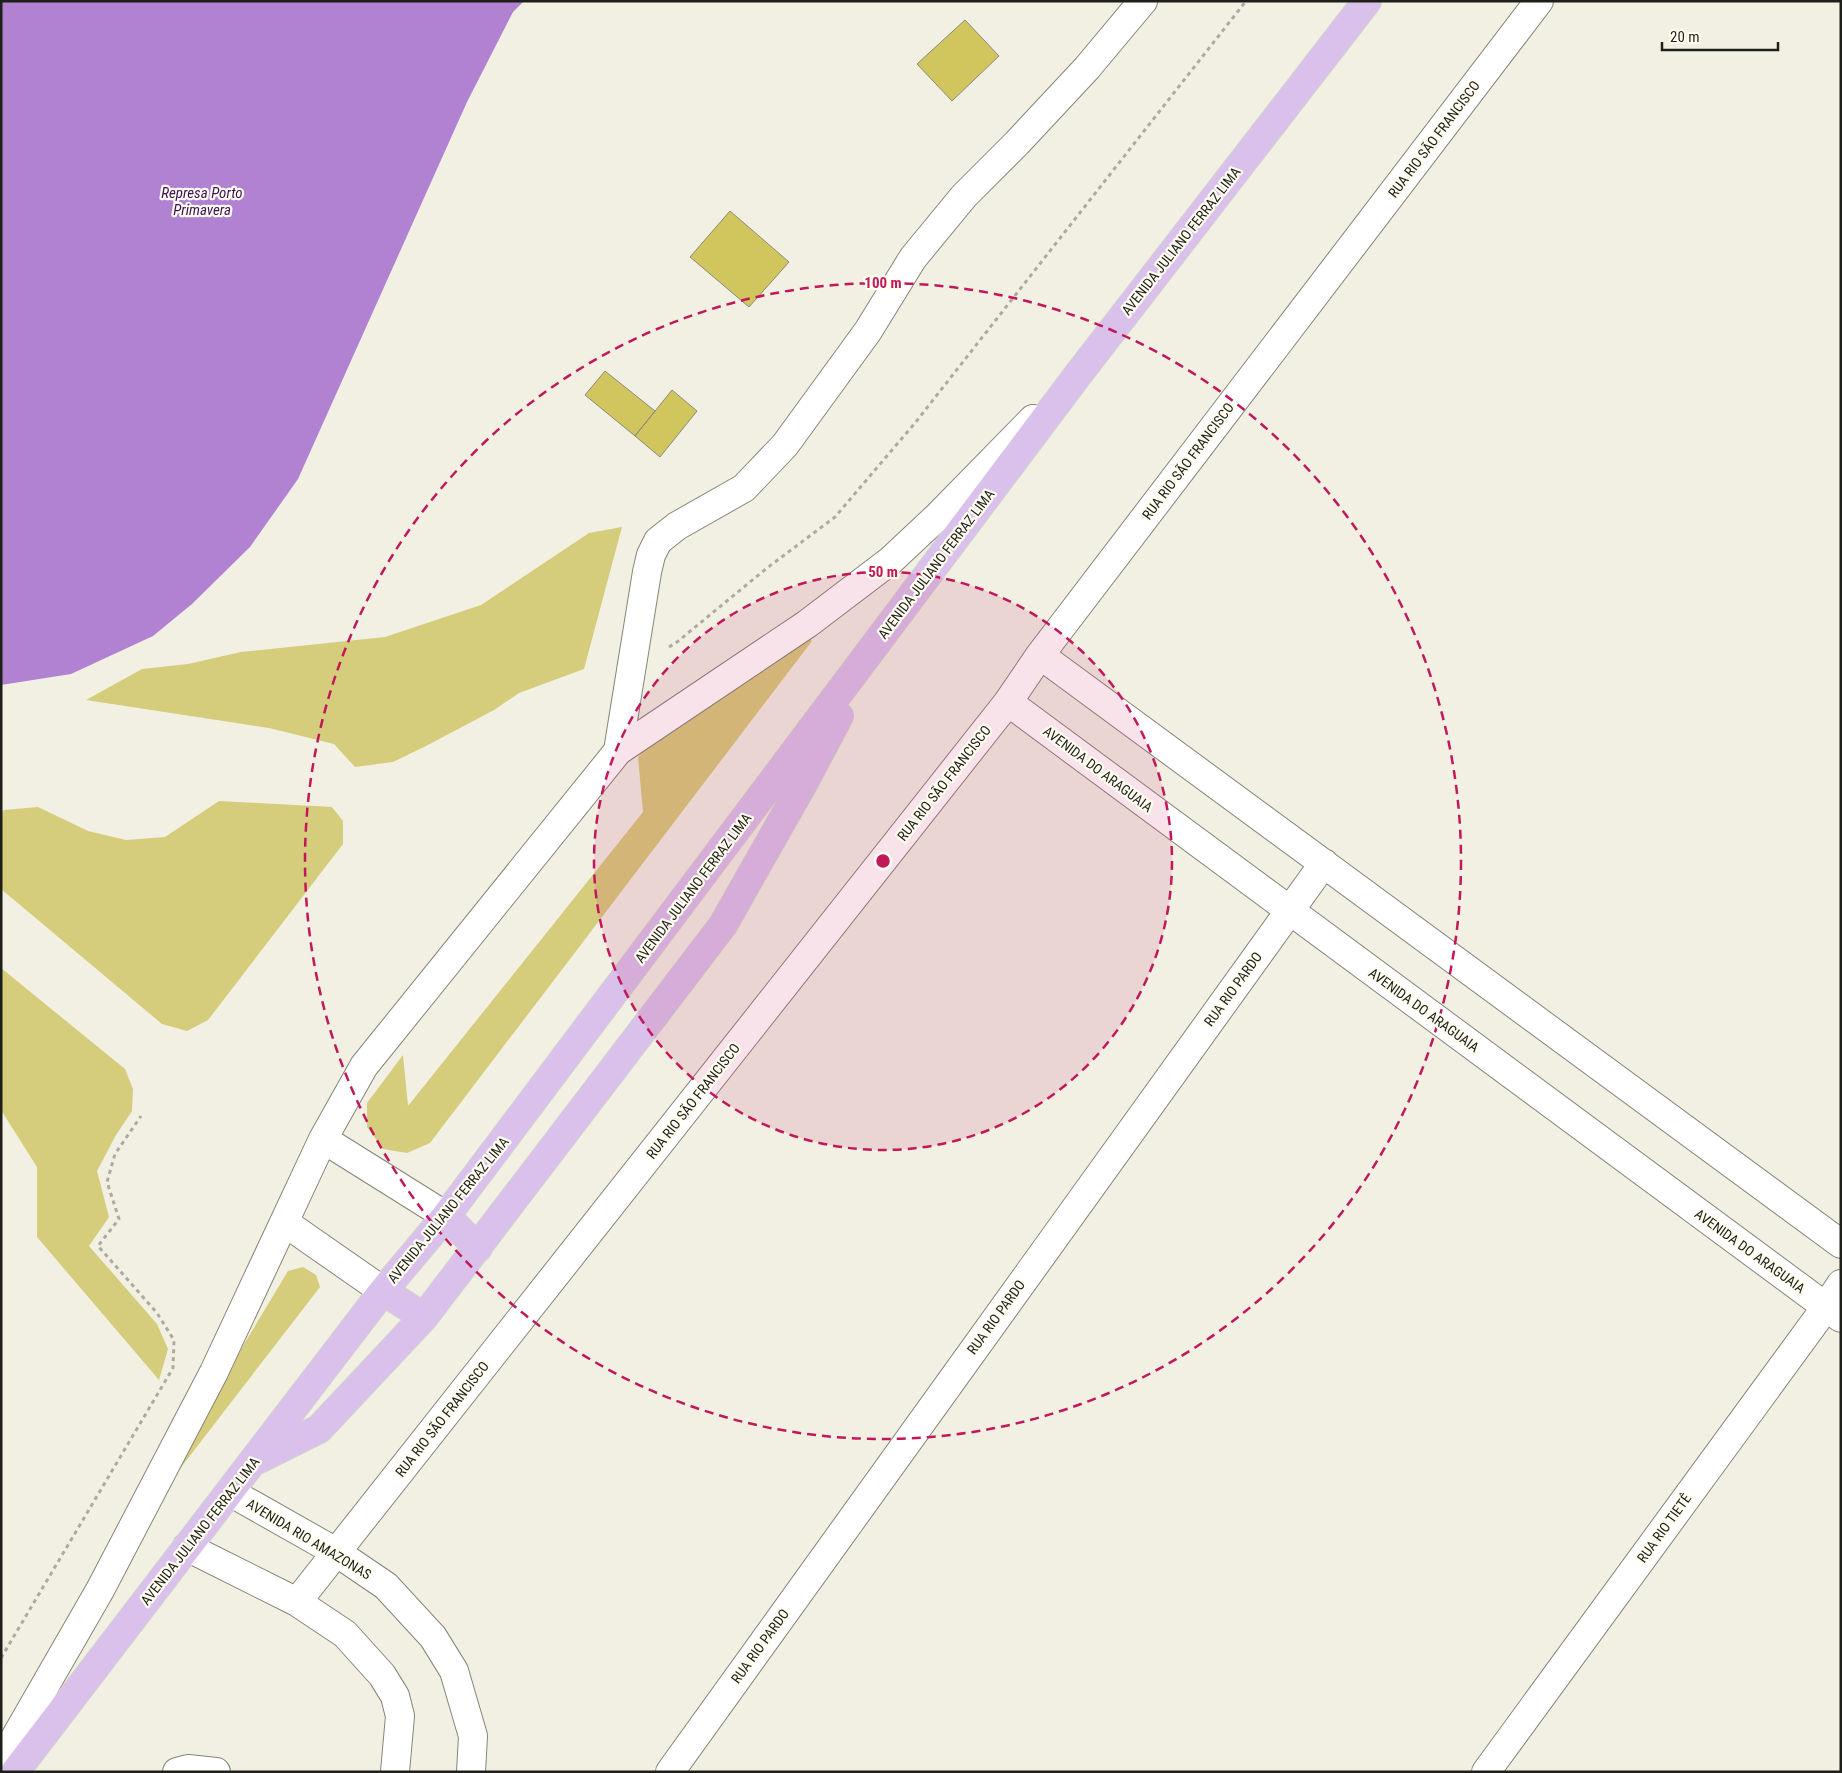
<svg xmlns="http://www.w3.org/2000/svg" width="1842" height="1773" font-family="'Roboto Condensed',sans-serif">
  <rect width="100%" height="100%" fill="#f1f0e3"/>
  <path fill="#d5cc7c" d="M 622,527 L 584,669 L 519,693 L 494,710 L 426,746 L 393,762 L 355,767 L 334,744 L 269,728 L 86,700 L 142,669 L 188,664 L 241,652 L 385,637 L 481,605 L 589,533 Z
    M 800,632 L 812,641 L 430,1143 L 407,1153 L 383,1149 L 367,1127 L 367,1103 L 403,1055 L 408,1106 L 643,812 L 638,757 L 671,722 Z
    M 219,801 L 332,807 L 343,821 L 343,844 L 208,1020 L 187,1031 L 162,1024 L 1,889 L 1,812 L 4,810 L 38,807 L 88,831 L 126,840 L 165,837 Z
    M 1,968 L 125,1069 L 133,1089 L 132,1111 L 116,1135 L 97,1171 L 109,1217 L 89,1246 L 157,1324 L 168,1349 L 159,1380 L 37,1237 L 37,1167 L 1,1110 Z
    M 303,1267 L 316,1275 L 320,1287 L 172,1479 L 166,1474 L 288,1271 Z"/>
  <path fill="#b182d2" d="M 1,1 L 524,1 L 513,12 L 467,102 L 298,479 L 250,547 L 192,604 L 153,636 L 71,674 L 1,685 Z"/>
  <path fill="#d1c65e" stroke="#8a897e" d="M 965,20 L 999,56 L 952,101 L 917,64 Z
    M 730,211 L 789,262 L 749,307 L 690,257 Z
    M 605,371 L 655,411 L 635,436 L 585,395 Z
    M 672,390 L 697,411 L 660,457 L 635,436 Z"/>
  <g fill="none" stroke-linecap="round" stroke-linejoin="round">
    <g stroke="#86857a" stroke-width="30">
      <path id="minor" d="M 1040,655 L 1841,1244
        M 1008,702 L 1841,1318
        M 618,751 L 647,572 L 651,555 L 658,541 L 677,526 L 744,488 L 785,445 L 868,331 L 913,258 L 964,196 L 1017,143 L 1087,68 L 1143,1
        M 323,1139 L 446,1216
        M 284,1222 L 383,1291
        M 230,1492 L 336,1552 L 386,1586 L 433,1637 L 454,1671 L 473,1736 L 471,1772
        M 187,1547 L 297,1602 L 345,1634 L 382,1675 L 395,1696 L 400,1716 L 395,1772
        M 297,1602 L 1008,702 L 1040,655 L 1539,1
        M 1,1762 L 100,1590 L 214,1372 L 323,1139 L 364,1066 L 618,751 L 807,624 L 890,561 L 937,517 L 1033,419
        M 177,1772 L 188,1769 L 216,1772
        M 670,1772 L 1324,863
        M 1486,1772 L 1826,1307 L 1841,1284"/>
    </g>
    <g stroke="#d2d2d1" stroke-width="30">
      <path id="major" d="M 446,1216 L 478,1248
        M 383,1291 L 424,1317
        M 259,1459 L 319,1429 L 424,1317 L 723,925 L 804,782 L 839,716
        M 15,1772 L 383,1291 L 446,1216 L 1077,376 L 1367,1"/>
    </g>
    <path stroke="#acaba1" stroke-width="3" stroke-dasharray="4 4" stroke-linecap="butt" d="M 669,647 L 677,642 L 767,568 L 835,517 L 915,423 L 1246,1
      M 1,1658 L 173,1368 L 174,1340 L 157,1313 L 98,1246 L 119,1219 L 107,1182 L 115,1154 L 141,1116"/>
    <use href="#minor" stroke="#fff" stroke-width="28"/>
    <use href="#major" stroke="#d9c1eb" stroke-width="28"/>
  </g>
  <circle cx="883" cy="861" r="289" fill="#c2185b" fill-opacity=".12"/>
  <g fill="none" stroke="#c2185b" stroke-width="2.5" stroke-dasharray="9 6">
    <circle cx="883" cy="861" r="289"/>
    <circle cx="883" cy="861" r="578"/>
  </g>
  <g text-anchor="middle" stroke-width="4.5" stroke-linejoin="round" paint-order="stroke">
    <g font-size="14" fill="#1f1f1a" stroke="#fefdf0">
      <text transform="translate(1434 139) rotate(-53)" y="5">RUA RIO SÃO FRANCISCO</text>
      <text transform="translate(1181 241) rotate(-52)" y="5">AVENIDA JULIANO FERRAZ LIMA</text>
      <text transform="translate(1188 461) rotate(-53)" y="5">RUA RIO SÃO FRANCISCO</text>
      <text transform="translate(936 564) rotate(-53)" y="5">AVENIDA JULIANO FERRAZ LIMA</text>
      <text transform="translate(1098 769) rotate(37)" y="5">AVENIDA DO ARAGUAIA</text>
      <text transform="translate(944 783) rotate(-52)" y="5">RUA RIO SÃO FRANCISCO</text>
      <text transform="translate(693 888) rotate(-53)" y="5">AVENIDA JULIANO FERRAZ LIMA</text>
      <text transform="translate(1233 989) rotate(-54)" y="5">RUA RIO PARDO</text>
      <text transform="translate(1424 1010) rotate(36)" y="5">AVENIDA DO ARAGUAIA</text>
      <text transform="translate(693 1101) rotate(-52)" y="5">RUA RIO SÃO FRANCISCO</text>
      <text transform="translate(448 1210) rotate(-51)" y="5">AVENIDA JULIANO FERRAZ LIMA</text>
      <text transform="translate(1750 1251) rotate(36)" y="5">AVENIDA DO ARAGUAIA</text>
      <text transform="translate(996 1317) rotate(-54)" y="5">RUA RIO PARDO</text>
      <text transform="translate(442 1419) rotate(-52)" y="5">RUA RIO SÃO FRANCISCO</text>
      <text transform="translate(1664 1528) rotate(-54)" y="5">RUA RIO TIETÊ</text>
      <text transform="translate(200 1531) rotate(-52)" y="5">AVENIDA JULIANO FERRAZ LIMA</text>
      <text transform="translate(309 1539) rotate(31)" y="5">AVENIDA RIO AMAZONAS</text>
      <text transform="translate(760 1646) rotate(-54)" y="5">RUA RIO PARDO</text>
    </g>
    <g font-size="15" font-style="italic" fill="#3f0f58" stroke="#fefdf0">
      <text x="202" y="198">Represa Porto<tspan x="202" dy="17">Primavera</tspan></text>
    </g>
  </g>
  <circle cx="883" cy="861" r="8" fill="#c2185b" stroke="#fefdf0" stroke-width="2.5"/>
  <g font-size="15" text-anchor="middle" font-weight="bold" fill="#c2185b" stroke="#fefdf0" stroke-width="4.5" stroke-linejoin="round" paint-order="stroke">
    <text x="883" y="288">100 m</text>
    <text x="883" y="577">50 m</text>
  </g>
  <rect width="1842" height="1773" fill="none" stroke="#1f1f1a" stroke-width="5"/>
  <path d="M1662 42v8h116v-8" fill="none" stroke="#1f1f1a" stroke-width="2.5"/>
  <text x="1670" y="42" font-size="15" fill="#1f1f1a" stroke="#fefdf0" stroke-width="4" paint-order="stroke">20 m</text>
</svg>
